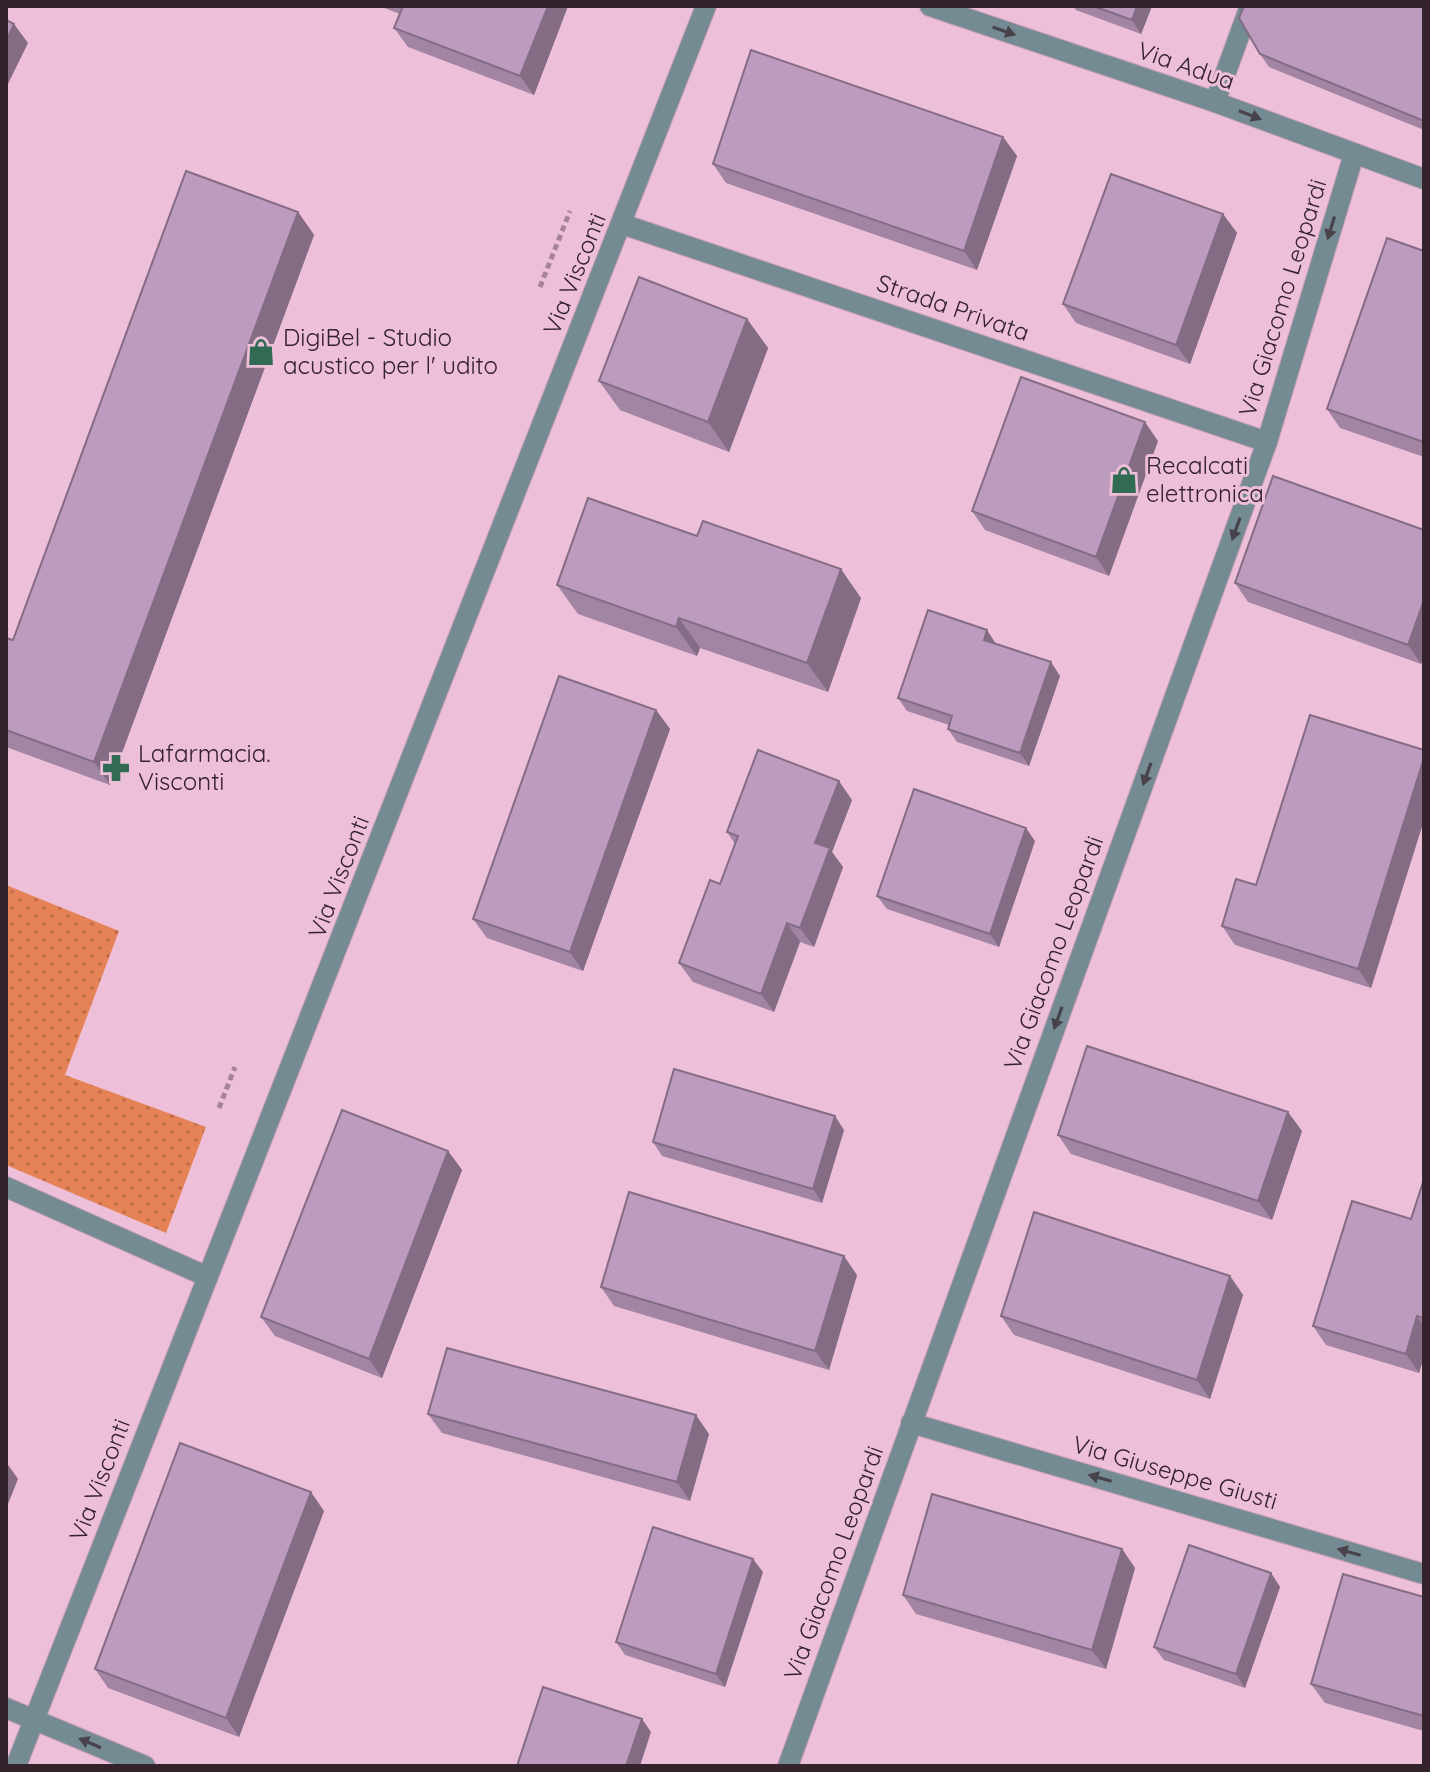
<svg xmlns="http://www.w3.org/2000/svg" width="1430" height="1772" font-family="Quicksand,sans-serif">
  <defs>
    <pattern id="park-dots" width="8" height="8" patternUnits="userSpaceOnUse" patternTransform="scale(2)"><rect width="8" height="8" fill="#e58357"/><path d="M2 2h.1M6 6h.1" fill="none" stroke="#ba6b48" stroke-width="1.8" stroke-linecap="round"/></pattern>
  </defs>
  <rect width="100%" height="100%" fill="#edbfd8"/>
  <path fill="url(#park-dots)" d="M 6,885 L 119,931 L 65,1075 L 206,1127 L 166,1233 L 6,1165 Z"/>
  <g fill="none" stroke-linecap="round" stroke-linejoin="round">
    <g stroke="#c8a0b6" stroke-width="22">
      <path id="service" d="M 622,224 L 1267,442"/>
    </g>
    <g stroke="#c8a0b6" stroke-width="22">
      <path id="minor" d="M 1215,102 L 1250,6
        M 6,1187 L 208,1277
        M 911,1423 L 1424,1574
        M 6,1708 L 145,1766
        M 16,1766 L 706,6
        M 788,1766 L 1267,442 L 1354,154"/>
    </g>
    <g stroke="#c8a0b6" stroke-width="22">
      <path id="tertiary" d="M 930,6 L 1215,102 L 1424,179"/>
    </g>
    <path stroke="#a68396" stroke-width="5" stroke-dasharray="6 4" stroke-linecap="butt" d="M 540,287 L 570,211
      M 219,1108 L 235,1067"/>
    <use href="#service" stroke="#758b94" stroke-width="20"/>
    <use href="#minor" stroke="#758b94" stroke-width="20"/>
    <use href="#tertiary" stroke="#758b94" stroke-width="20"/>
  </g>
  <path fill="#a285a3" d="M 379,6 L 568,6 L 534,95 L 408,47 L 394,28 L 400,14 Z
    M 1073,6 L 1152,6 L 1141,34 L 1076,10 Z
    M 1424,6 L 1424,130 L 1269,67 L 1260,54 Z
    M 1003,137 L 1017,156 L 977,270 L 726,183 L 713,164 Z
    M 298,212 L 314,235 L 110,785 L 6,747 L 6,638 L 13,640 Z
    M 1223,214 L 1237,233 L 1190,364 L 1076,323 L 1063,304 Z
    M 1424,251 L 1424,457 L 1340,428 L 1327,409 Z
    M 747,319 L 768,348 L 729,452 L 620,410 L 599,381 Z
    M 1158,441 L 1109,576 L 985,530 L 972,511 Z
    M 1424,530 L 1424,656 L 1421,664 L 1248,602 L 1235,583 Z
    M 557,585 L 861,598 L 828,692 L 700,648 L 697,656 L 578,614 Z
    M 996,644 L 1060,676 L 1029,766 L 957,742 L 948,729 L 949,725 L 907,711 L 898,698 Z
    M 656,710 L 670,729 L 583,971 L 487,938 L 473,919 Z
    M 1424,750 L 1424,820 L 1371,988 L 1235,945 L 1222,926 Z
    M 852,800 L 832,852 L 843,867 L 814,947 L 800,942 L 774,1012 L 693,982 L 679,963 L 720,884 L 735,844 L 727,832 Z
    M 1035,841 L 999,947 L 887,909 L 877,896 Z
    M 844,1130 L 822,1203 L 662,1156 L 653,1142 Z
    M 1302,1131 L 1272,1220 L 1071,1154 L 1058,1135 Z
    M 448,1151 L 462,1170 L 382,1378 L 275,1336 L 261,1317 Z
    M 1424,1179 L 1424,1356 L 1419,1373 L 1326,1345 L 1313,1326 L 1411,1219 Z
    M 857,1275 L 829,1370 L 614,1306 L 601,1287 Z
    M 1230,1276 L 1243,1295 L 1210,1399 L 1014,1335 L 1001,1316 Z
    M 428,1414 L 709,1434 L 690,1501 L 442,1433 Z
    M 324,1511 L 239,1737 L 108,1688 L 95,1669 Z
    M 1122,1549 L 1135,1568 L 1106,1669 L 916,1614 L 903,1595 Z
    M 763,1572 L 725,1687 L 625,1655 L 616,1642 Z
    M 1271,1573 L 1280,1587 L 1245,1688 L 1164,1660 L 1154,1647 Z
    M 1424,1597 L 1424,1731 L 1325,1703 L 1311,1684 Z"/>
  <path fill="#846c85" d="M 548,6 L 568,6 L 534,95 L 520,76 Z
    M 1137,6 L 1152,6 L 1141,34 L 1132,20 Z
    M 14,24 L 28,43 L 6,88 L 6,41 Z
    M 1003,137 L 1017,156 L 977,270 L 964,251 Z
    M 298,212 L 314,235 L 110,785 L 94,762 Z
    M 1223,214 L 1237,233 L 1190,364 L 1176,345 Z
    M 747,319 L 768,348 L 729,452 L 708,422 Z
    M 1145,422 L 1158,441 L 1109,576 L 1096,557 Z
    M 841,569 L 861,598 L 828,692 L 807,663 Z
    M 1424,600 L 1424,656 L 1421,664 L 1408,645 Z
    M 679,618 L 700,648 L 697,656 L 676,627 Z
    M 987,630 L 996,644 L 984,640 Z
    M 1051,662 L 1060,676 L 1029,766 L 1020,753 Z
    M 656,710 L 670,729 L 583,971 L 570,952 Z
    M 1424,758 L 1424,820 L 1371,988 L 1358,969 Z
    M 839,781 L 852,800 L 832,852 L 843,867 L 814,947 L 800,928 L 815,843 Z
    M 1026,828 L 1035,841 L 999,947 L 990,934 Z
    M 787,923 L 800,942 L 774,1012 L 761,994 Z
    M 1288,1112 L 1302,1131 L 1272,1220 L 1258,1201 Z
    M 835,1116 L 844,1130 L 822,1203 L 813,1189 Z
    M 448,1151 L 462,1170 L 382,1378 L 369,1359 Z
    M 844,1256 L 857,1275 L 829,1370 L 815,1351 Z
    M 1230,1276 L 1243,1295 L 1210,1399 L 1197,1380 Z
    M 1417,1316 L 1424,1326 L 1424,1356 L 1419,1373 L 1406,1354 Z
    M 696,1415 L 709,1434 L 690,1501 L 677,1482 Z
    M 6,1462 L 18,1479 L 6,1509 Z
    M 311,1492 L 324,1511 L 239,1737 L 226,1718 Z
    M 1122,1549 L 1135,1568 L 1106,1669 L 1092,1650 Z
    M 753,1559 L 763,1572 L 725,1687 L 716,1674 Z
    M 1271,1573 L 1280,1587 L 1245,1688 L 1236,1674 Z
    M 642,1719 L 651,1732 L 640,1766 L 626,1766 Z"/>
  <path fill="#bc9bbe" stroke="#846c85" stroke-width="2" d="M 403,6 L 548,6 L 520,76 L 394,28 Z
    M 1093,6 L 1137,6 L 1132,20 Z
    M 1244,6 L 1424,6 L 1424,121 L 1260,54 L 1239,18 Z
    M 6,20 L 14,24 L 6,41 Z
    M 751,50 L 1003,137 L 964,251 L 713,164 Z
    M 186,171 L 298,212 L 94,762 L 6,730 L 6,638 L 13,640 Z
    M 1111,174 L 1223,214 L 1176,345 L 1063,304 Z
    M 1387,238 L 1424,251 L 1424,442 L 1327,409 Z
    M 639,277 L 747,319 L 708,422 L 599,381 Z
    M 1021,377 L 1145,422 L 1096,557 L 972,511 Z
    M 1273,476 L 1424,530 L 1424,600 L 1408,645 L 1235,583 Z
    M 588,498 L 697,536 L 703,521 L 841,569 L 807,663 L 679,618 L 676,627 L 557,585 Z
    M 928,610 L 987,630 L 984,640 L 1051,662 L 1020,753 L 948,729 L 952,716 L 898,698 Z
    M 559,676 L 656,710 L 570,952 L 473,919 Z
    M 1310,715 L 1424,750 L 1424,758 L 1358,969 L 1222,926 L 1236,879 L 1256,885 Z
    M 758,750 L 839,781 L 815,843 L 830,848 L 800,928 L 787,923 L 761,994 L 679,963 L 710,880 L 720,884 L 738,836 L 727,832 Z
    M 914,789 L 1026,828 L 990,934 L 877,896 Z
    M 1087,1046 L 1288,1112 L 1258,1201 L 1058,1135 Z
    M 674,1069 L 835,1116 L 813,1189 L 653,1142 Z
    M 342,1110 L 448,1151 L 369,1359 L 261,1317 Z
    M 1424,1179 L 1424,1318 L 1417,1316 L 1406,1354 L 1313,1326 L 1352,1201 L 1411,1219 Z
    M 629,1192 L 844,1256 L 815,1351 L 601,1287 Z
    M 1034,1212 L 1230,1276 L 1197,1380 L 1001,1316 Z
    M 447,1348 L 696,1415 L 677,1482 L 428,1414 Z
    M 180,1443 L 311,1492 L 226,1718 L 95,1669 Z
    M 932,1494 L 1122,1549 L 1092,1650 L 903,1595 Z
    M 653,1527 L 753,1559 L 716,1674 L 616,1642 Z
    M 1189,1545 L 1271,1573 L 1236,1674 L 1154,1647 Z
    M 1343,1574 L 1424,1597 L 1424,1716 L 1311,1684 Z
    M 543,1687 L 642,1719 L 626,1766 L 517,1766 Z"/>
  <defs><path id="oneway-solid" d="M-6-.8H1V-3.2L6.5 0L1 3.2V.8H-6Z" transform="scale(2)"/></defs>
  <g fill="#48424b">
    <use href="#oneway-solid" transform="translate(1004 31) rotate(19)"/>
    <use href="#oneway-solid" transform="translate(1250 115) rotate(21)"/>
    <use href="#oneway-solid" transform="translate(1331 228) rotate(107)"/>
    <use href="#oneway-solid" transform="translate(1236 529) rotate(110)"/>
    <use href="#oneway-solid" transform="translate(1147 774) rotate(110)"/>
    <use href="#oneway-solid" transform="translate(1058 1018) rotate(110)"/>
    <use href="#oneway-solid" transform="translate(1100 1478) rotate(-164)"/>
    <use href="#oneway-solid" transform="translate(1349 1552) rotate(-164)"/>
    <use href="#oneway-solid" transform="translate(90 1743) rotate(-157)"/>
  </g>
  <defs>
    <g id="shop-bare" transform="scale(2.16)"><path d="M-5-2.5h2.3a2.7 3.5 0 0 1 5.4 0H5L5.5 6h-11ZM-1.5-2.5h3a1.5 2.3 0 0 0-3 0Z" fill="#326b53" stroke="#edbfd8" stroke-width="2.5" paint-order="stroke"/></g>
    <g id="pharmacy-bare" transform="scale(2.16)"><path d="M-2-6h4v4h4v4h-4v4h-4v-4h-4v-4h4Z" fill="#326b53" stroke="#edbfd8" stroke-width="2.5" paint-order="stroke"/></g>
  </defs>
  <g fill-rule="evenodd">
    <use href="#shop-bare" x="261" y="352"/>
    <use href="#shop-bare" x="1124" y="480"/>
    <use href="#pharmacy-bare" x="116" y="768"/>
  </g>
  <g text-anchor="middle" stroke-width="6" stroke-linejoin="round" paint-order="stroke">
    <g font-size="24" fill="#34222c" stroke="#edbfd8">
      <text transform="translate(1186 66) rotate(19)" y="8">Via Adua</text>
      <text transform="translate(575 274) rotate(-68)" y="8">Via Visconti</text>
      <text transform="translate(1283 298) rotate(-73)" y="8">Via Giacomo Leopardi</text>
      <text transform="translate(953 308) rotate(19)" y="8">Strada Privata</text>
      <text transform="translate(339 877) rotate(-69)" y="8">Via Visconti</text>
      <text transform="translate(1054 953) rotate(-70)" y="8">Via Giacomo Leopardi</text>
      <text transform="translate(1175 1473) rotate(16)" y="8">Via Giuseppe Giusti</text>
      <text transform="translate(100 1480) rotate(-69)" y="8">Via Visconti</text>
      <text transform="translate(834 1563) rotate(-70)" y="8">Via Giacomo Leopardi</text>
    </g>
    <g font-size="24" fill="#34222c" stroke="#edbfd8" text-anchor="start">
      <text x="283" y="346">DigiBel - Studio<tspan x="283" dy="28">acustico per l' udito</tspan></text>
      <text x="1146" y="474">Recalcati<tspan x="1146" dy="28">elettronica</tspan></text>
      <text x="138" y="762">Lafarmacia.<tspan x="138" dy="28">Visconti</tspan></text>
    </g>
  </g>
  <rect width="1430" height="1772" fill="none" stroke="#34222c" stroke-width="16"/>
</svg>
